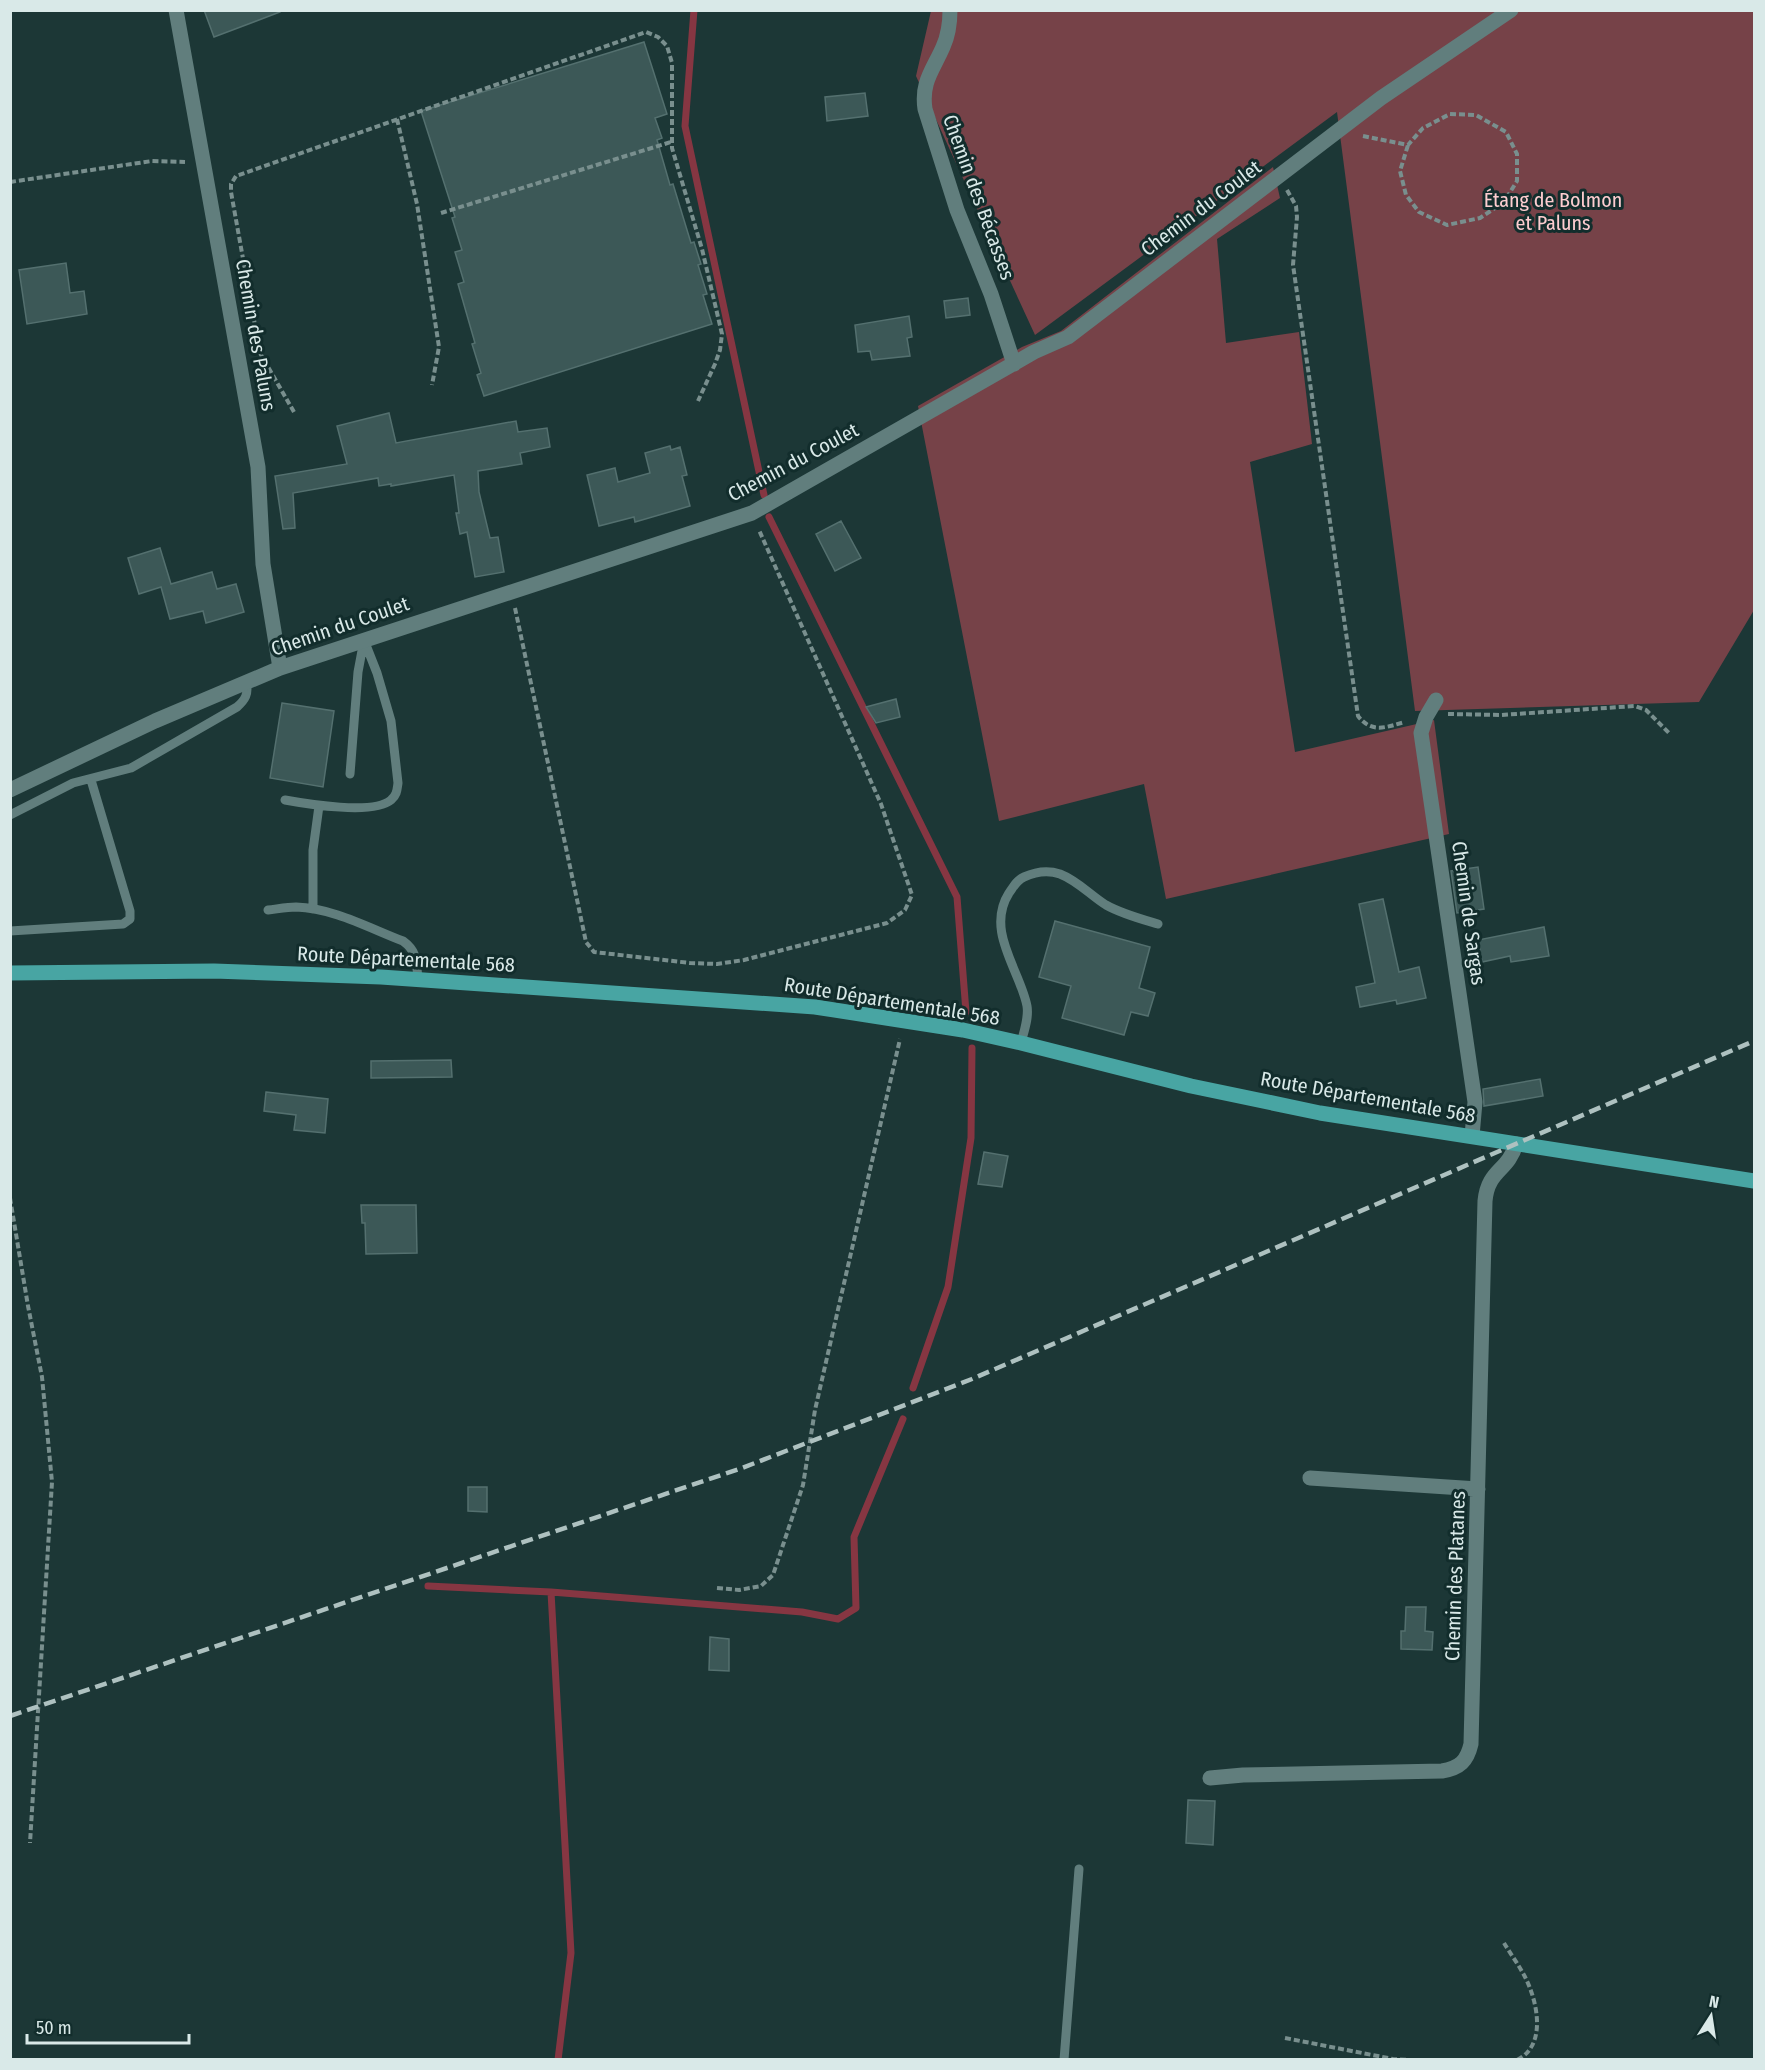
<svg xmlns="http://www.w3.org/2000/svg" width="1765" height="2070" font-family="'Fira Sans Condensed',sans-serif">
  <rect width="100%" height="100%" fill="#1c3736"/>
  <path fill="#764248" d="M 931,11 L 1754,11 L 1754,610 L 1699,702 L 1415,711 L 1337,112 L 1035,335 L 916,76 Z
    M 1273,167 L 1280,198 L 1217,239 L 1226,343 L 1299,332 L 1312,444 L 1250,462 L 1295,752 L 1434,720 L 1449,834 L 1166,899 L 1144,784 L 999,821 L 918,406 L 1022,347 L 1061,331 Z"/>
  <g fill="none" stroke-linecap="round" stroke-linejoin="round">
    <path stroke="#863642" stroke-width="7" d="M 694,10 L 685,126 L 764,495
      M 769,517 L 957,897 L 966,1012
      M 913,1388 L 948,1287 L 971,1138 L 972,1048
      M 428,1586 L 551,1592
      M 558,2060 L 571,1953 L 551,1592 L 802,1612 L 838,1619 L 856,1608 L 854,1537 L 903,1419"/>
  </g>
  <path fill="#3c5857" stroke="#54706f" stroke-width="1.5" d="M 204,10 L 280,10 L 280,12 L 214,37 Z
    M 644,42 L 667,114 L 655,118 L 662,138 L 657,140 L 670,185 L 673,184 L 691,243 L 694,242 L 701,264 L 698,265 L 707,294 L 703,295 L 712,324 L 484,396 L 477,375 L 481,373 L 472,344 L 475,343 L 458,284 L 464,282 L 455,252 L 462,250 L 452,218 L 455,217 L 421,111 Z
    M 865,93 L 868,116 L 827,121 L 825,97 Z
    M 66,263 L 70,293 L 84,291 L 87,314 L 27,324 L 19,270 Z
    M 968,298 L 970,315 L 946,318 L 944,301 Z
    M 909,316 L 912,337 L 907,338 L 910,356 L 872,360 L 870,351 L 858,352 L 855,325 Z
    M 389,413 L 396,443 L 516,421 L 518,432 L 547,428 L 550,447 L 520,453 L 522,464 L 478,471 L 479,492 L 490,538 L 498,537 L 504,572 L 475,577 L 467,532 L 460,534 L 456,513 L 459,513 L 454,475 L 391,486 L 391,484 L 379,486 L 378,478 L 293,493 L 295,528 L 283,529 L 275,476 L 347,464 L 337,426 Z
    M 670,446 L 671,450 L 680,447 L 687,475 L 682,476 L 690,506 L 635,522 L 634,517 L 599,526 L 587,475 L 615,468 L 618,482 L 650,473 L 645,453 Z
    M 841,521 L 861,558 L 835,571 L 816,534 Z
    M 160,548 L 171,584 L 212,572 L 217,589 L 236,584 L 244,612 L 206,623 L 203,611 L 170,619 L 161,587 L 139,594 L 128,558 Z
    M 896,699 L 900,717 L 876,723 L 866,707 Z
    M 282,703 L 334,711 L 323,787 L 270,778 Z
    M 1478,867 L 1484,909 L 1457,913 L 1451,871 Z
    M 1383,899 L 1399,972 L 1419,967 L 1426,998 L 1397,1004 L 1396,1000 L 1360,1007 L 1356,987 L 1375,983 L 1359,904 Z
    M 1055,921 L 1150,947 L 1139,988 L 1155,993 L 1148,1016 L 1131,1012 L 1124,1035 L 1062,1018 L 1071,986 L 1039,977 Z
    M 1544,927 L 1549,956 L 1511,962 L 1510,956 L 1482,962 L 1478,940 Z
    M 451,1060 L 452,1077 L 371,1078 L 371,1061 Z
    M 1540,1079 L 1543,1096 L 1484,1106 L 1483,1089 Z
    M 266,1092 L 328,1099 L 325,1133 L 294,1130 L 296,1115 L 264,1111 Z
    M 984,1152 L 1008,1156 L 1002,1187 L 978,1184 Z
    M 361,1205 L 416,1205 L 417,1253 L 366,1254 L 365,1223 L 362,1223 Z
    M 468,1487 L 487,1487 L 487,1512 L 468,1511 Z
    M 1406,1607 L 1426,1607 L 1425,1631 L 1433,1632 L 1432,1650 L 1401,1649 L 1401,1631 L 1405,1631 Z
    M 710,1637 L 729,1639 L 729,1671 L 709,1670 Z
    M 1188,1800 L 1215,1801 L 1213,1845 L 1186,1843 Z"/>
  <g fill="none" stroke-linecap="round" stroke-linejoin="round">
    <path stroke="#798f8e" stroke-width="4" stroke-dasharray="6 3" stroke-linecap="butt" d="M 397,119 L 417,204 L 439,347 L 432,385
      M 1363,136 L 1408,145 L 1423,128 L 1450,114 L 1476,115 L 1506,132 L 1517,154 L 1517,181 L 1504,202 L 1480,218 L 1447,225 L 1419,212 L 1406,195 L 1400,171 L 1408,145
      M 10,182 L 152,161 L 185,162
      M 1287,190 L 1296,206 L 1297,217 L 1293,265 L 1358,716 C 1372,734 1386,727 1405,722
      M 441,213 L 671,142
      M 294,412 L 260,353 L 231,192 L 231,184 L 236,176 L 646,32 L 658,37 L 667,46 L 672,63 L 672,148 L 702,249 L 722,334 L 720,350 L 715,364 L 698,401
      M 515,608 L 586,942 L 594,952 L 690,963 L 717,964 L 744,960 L 887,923 L 905,910 L 912,895 L 881,804 L 759,530
      M 1448,714 L 1501,715 L 1635,706 L 1646,710 L 1669,733
      M 10,1198 L 28,1306 L 42,1377 L 52,1482 L 30,1843
      M 717,1588 L 739,1590 L 761,1586 L 773,1575 L 803,1485 L 815,1410 L 900,1039
      M 1504,1943 C 1510,1953 1518,1964 1524,1975 C 1537,1999 1548,2045 1517,2060
      M 1285,2038 L 1393,2059 L 1410,2060"/>
    <path stroke="#617e7d" stroke-width="9" d="M 285,800 C 307,804 374,815 391,800 C 397,795 397,790 398,783 L 391,721 L 377,673 L 364,640 L 358,672 L 350,774
      M 10,815 L 73,783 L 131,768 L 237,707 C 245,700 249,694 246,682
      M 313,909 L 313,850 L 319,806
      M 268,910 C 277,909 287,907 296,907 C 333,908 369,928 403,941 C 418,952 416,962 418,979
      M 10,931 L 123,924 L 130,919 L 130,911 L 91,780
      M 1021,1043 C 1024,1031 1029,1018 1027,1006 C 1020,970 985,931 1009,893 C 1014,886 1017,880 1024,877 C 1035,872 1048,870 1060,874 C 1078,881 1090,895 1106,905 C 1122,914 1141,919 1158,924
      M 1064,2060 L 1079,1869"/>
    <path stroke="#617e7d" stroke-width="15" d="M 176,10 L 258,467 L 263,564 L 280,668
      M 950,10 C 950,22 948,36 943,47 C 933,70 921,82 925,109 L 957,210 L 991,294 L 1014,364
      M 1436,700 L 1426,717 L 1421,733 L 1475,1102 L 1472,1136
      M 10,790 L 155,721 L 280,668 L 752,513 L 1034,352 L 1068,337 L 1381,98 L 1511,10
      M 1310,1478 L 1478,1489
      M 1210,1778 L 1243,1775 L 1442,1771 C 1460,1768 1467,1761 1471,1744 L 1485,1201 C 1488,1169 1508,1172 1516,1144"/>
    <path stroke="#48a5a3" stroke-width="15" d="M 10,973 L 214,971 L 381,977 L 815,1007 L 963,1030 L 1021,1043 L 1191,1086 L 1320,1113 L 1754,1181"/>
    <path stroke="#aec1c0" stroke-width="4.5" stroke-dasharray="12 6" stroke-linecap="butt" d="M 10,1716 L 742,1468 L 972,1379 L 1754,1041"/>
  </g>
  <g text-anchor="middle" stroke-width="6" stroke-linejoin="round" paint-order="stroke">
    <g font-size="20" fill="#d9e9e8" stroke="#122d2c">
      <text transform="translate(979 197) rotate(70)" y="7">Chemin des Bécasses</text>
      <text transform="translate(1201 208) rotate(-37)" y="7">Chemin du Coulet</text>
      <text transform="translate(256 335) rotate(80)" y="7">Chemin des Paluns</text>
      <text transform="translate(793 462) rotate(-28)" y="7">Chemin du Coulet</text>
      <text transform="translate(340 626) rotate(-19)" y="7">Chemin du Coulet</text>
      <text transform="translate(1469 913) rotate(82)" y="7">Chemin de Sargas</text>
      <text transform="translate(406 959) rotate(3)" y="7">Route Départementale 568</text>
      <text transform="translate(892 1001) rotate(9)" y="7">Route Départementale 568</text>
      <text transform="translate(1368 1097) rotate(10)" y="7">Route Départementale 568</text>
      <text transform="translate(1455 1576) rotate(-88)" y="7">Chemin des Platanes</text>
    </g>
    <g font-size="20" fill="#fecdd0" stroke="#122d2c">
      <text x="1553" y="207">Étang de Bolmon<tspan x="1553" dy="23">et Paluns</tspan></text>
    </g>
  </g>
  <rect width="1765" height="2070" fill="none" stroke="#d9e9e8" stroke-width="24"/>
  <g transform="translate(1711 2016) rotate(12)" stroke="#122d2c" stroke-width="4.5" paint-order="stroke">
  <path d="M0-4.5L10 22L0 15L-10 22Z" fill="#d9e9e8"/>
  <text y="-9" font-size="16" font-weight="bold" text-anchor="middle" fill="#d9e9e8">N</text>
  </g>
  <path d="M27 2034v9h162v-9" fill="none" stroke="#d9e9e8" stroke-width="3"/>
  <text x="36" y="2034" font-size="18" fill="#d9e9e8" stroke="#122d2c" stroke-width="4.5" paint-order="stroke">50 m</text>
</svg>
